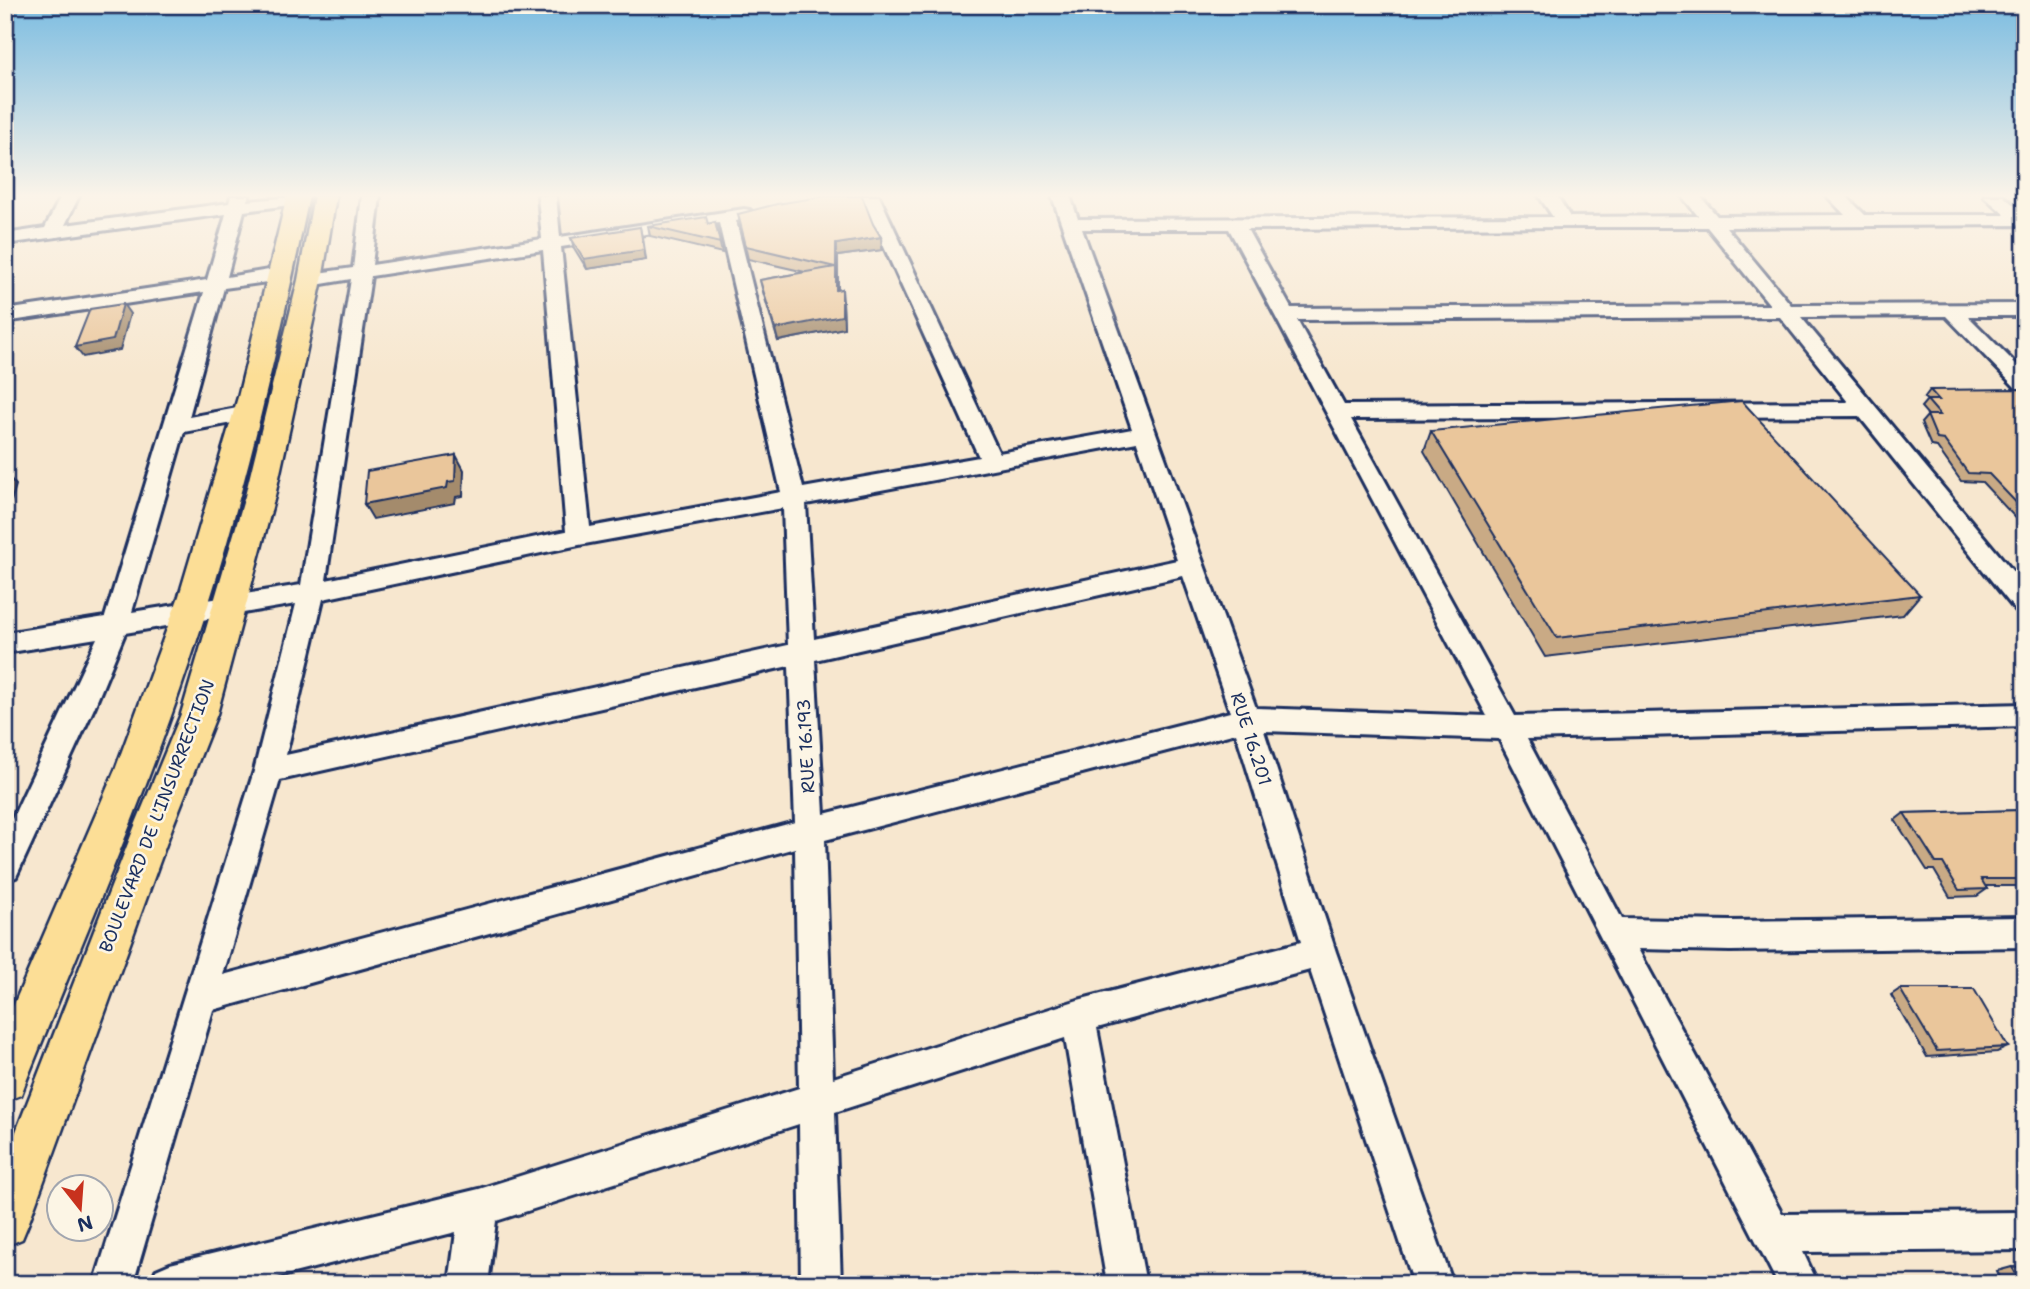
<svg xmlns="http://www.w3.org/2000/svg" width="2030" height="1289" font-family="'Shantell Sans',sans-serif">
  <rect width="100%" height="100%" fill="#f7e7cf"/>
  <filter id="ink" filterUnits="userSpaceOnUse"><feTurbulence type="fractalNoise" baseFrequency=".0143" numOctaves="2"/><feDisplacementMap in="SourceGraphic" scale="14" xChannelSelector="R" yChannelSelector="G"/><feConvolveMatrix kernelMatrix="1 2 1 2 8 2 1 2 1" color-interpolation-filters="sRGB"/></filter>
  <g filter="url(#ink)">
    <path fill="#f3ddbf" d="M 556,196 L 815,196 L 560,233 Z"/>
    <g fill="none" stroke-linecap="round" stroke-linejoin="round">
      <g stroke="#1b2f5e" stroke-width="6">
        <path id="minor" d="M 61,196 L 79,196 L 65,225 L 229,203 L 231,196 L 249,196 L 247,201 L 304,196 L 306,199 L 297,204 L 244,211 L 227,277 L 281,268 L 290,274 L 281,280 L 224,288 L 189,417 L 248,406 L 256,408 L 259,413 L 256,418 L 248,420 L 184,432 L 132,612 L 301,585 L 351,279 L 310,286 L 301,280 L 310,274 L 353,268 L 362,196 L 380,196 L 372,265 L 542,239 L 538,196 L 556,196 L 560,237 L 744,209 L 750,210 L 753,214 L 750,218 L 736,221 L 803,488 L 979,457 L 861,196 L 879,196 L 999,453 L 1132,429 L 1052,196 L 1070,196 L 1078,219 L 1553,217 L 1539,196 L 1557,196 L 1570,217 L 1698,216 L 1682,196 L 1700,196 L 1717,216 L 1845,215 L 1827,196 L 1846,196 L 1865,215 L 2005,215 L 1984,196 L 2003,196 L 2025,214 L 2025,228 L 2017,225 L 1726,227 L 1791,305 L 2025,304 L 2025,316 L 1968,316 L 2025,373 L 2025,391 L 2018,390 L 1946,316 L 1801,317 L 2025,586 L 2025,613 L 2016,611 L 1859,416 L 1351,419 L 1515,716 L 2025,704 L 2025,726 L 1527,739 L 1622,919 L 1730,921 L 2025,917 L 2025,947 L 1730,951 L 1638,949 L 1782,1214 L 2025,1212 L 2025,1250 L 1803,1252 L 1818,1284 L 1778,1284 L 1499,739 L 1264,731 L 1336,952 L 1453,1284 L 1414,1284 L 1310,970 L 1097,1028 L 1146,1284 L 1107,1284 L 1065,1038 L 835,1112 L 841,1284 L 801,1284 L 799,1124 L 496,1221 L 488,1284 L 449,1284 L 456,1232 L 250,1284 L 151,1284 L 156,1270 L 170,1264 L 479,1189 L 799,1088 L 795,848 L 213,1010 L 133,1284 L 94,1284 L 254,771 L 296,604 L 125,633 L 94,708 L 16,877 L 5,881 L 5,834 L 97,638 L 5,653 L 5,633 L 105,617 L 204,292 L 5,322 L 5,310 L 207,280 L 226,214 L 5,244 L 5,234 L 45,228 ZM 719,223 L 781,492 L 590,527 L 561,247 ZM 1565,227 L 1707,227 L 1770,305 L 1291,308 L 1247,229 ZM 1082,229 L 1229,229 L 1487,716 L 1256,708 ZM 543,250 L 566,531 L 326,580 L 371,276 ZM 1780,317 L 1848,402 L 1344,405 L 1297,320 ZM 1137,442 L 1177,560 L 814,639 L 806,504 ZM 783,508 L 788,645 L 286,755 L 323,599 L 579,545 ZM 1183,576 L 1230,712 L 824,814 L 815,660 ZM 789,666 L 795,822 L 223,975 L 280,780 ZM 1236,733 L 1301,942 L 1078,1000 L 833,1078 L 825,840 Z"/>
      </g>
      <g stroke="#1b2f5e" stroke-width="5">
        <path id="major" d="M 287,196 L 309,196 C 277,354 241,511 189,664 C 142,805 82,941 27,1079 L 21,1095 L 5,1101 L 5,1025 L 115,770 L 179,596 L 238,397 Z
          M 314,196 L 336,196 L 322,280 L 275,496 L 217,714 L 172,828 L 29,1222 L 22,1239 L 5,1246 L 5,1160 L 134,828 L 181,714 L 245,496 L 298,280 Z"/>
      </g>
      <use href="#minor" fill="#fcf5e5" fill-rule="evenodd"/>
      <use href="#major" fill="#fcde96" fill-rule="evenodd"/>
    </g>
    <path fill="#c9aa85" stroke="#1b2f5e" stroke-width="2" d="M 738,214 L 882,250 L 838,256 L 838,290 L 843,302 L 844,328 L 778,341 L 763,292 L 760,280 L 805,272 L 748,259 Z
      M 715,222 L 722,253 L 650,236 L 648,226 L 708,224 Z
      M 643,237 L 646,260 L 587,269 L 574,248 L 571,238 Z
      M 1930,390 L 2025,394 L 2025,528 L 1982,482 L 1961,481 L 1937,447 L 1931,446 L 1921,423 L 1928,415 L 1921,407 L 1927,400 L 1924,398 Z
      M 1431,431 L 1920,595 L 1903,615 L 1545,657 L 1424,451 Z
      M 2025,810 L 2025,886 L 1985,886 L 1987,889 L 1977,896 L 1950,897 L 1934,870 L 1927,870 L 1895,820 L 1904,813 Z
      M 1900,989 L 2008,1047 L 1997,1052 L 1927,1057 L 1891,995 Z
      M 2012,1267 L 2025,1284 L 2003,1284 L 1997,1271 Z"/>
    <path fill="#a48b6c" stroke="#1b2f5e" stroke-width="2" d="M 640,227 L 646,260 L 587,269 L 584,259 Z
      M 881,237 L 882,250 L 838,256 L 837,303 L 836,290 L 836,244 Z
      M 842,289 L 843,302 L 844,328 L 778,341 L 775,329 Z
      M 123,304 L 130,314 L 120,350 L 83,357 L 75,347 Z
      M 456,455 L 464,470 L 463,496 L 456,497 L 455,503 L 373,519 L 364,504 L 448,482 Z
      M 8,476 L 16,485 L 5,522 L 5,486 Z"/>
    <path fill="#eac69b" stroke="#1b2f5e" stroke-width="2" d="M 826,196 L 862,196 L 873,224 L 881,237 L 836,244 L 836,290 L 842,289 L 842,316 L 775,329 L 760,280 L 835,267 L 746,246 L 738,214 L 777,204 Z
      M 706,217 L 708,224 L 715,222 L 720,243 L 648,226 Z
      M 640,227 L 644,250 L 584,259 L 571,238 Z
      M 123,304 L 113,340 L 75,347 L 90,309 Z
      M 2020,389 L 2025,394 L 2025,512 L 1989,474 L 1968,473 L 1944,440 L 1937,439 L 1927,415 L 1940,415 L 1927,400 L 1939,400 L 1930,390 Z
      M 1742,401 L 1920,595 L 1557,638 L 1431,431 Z
      M 456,455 L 455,481 L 448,482 L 447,488 L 364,504 L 367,471 Z
      M 2025,810 L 2025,879 L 1981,879 L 1987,889 L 1959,890 L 1943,863 L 1936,863 L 1904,813 Z
      M 1900,989 L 1974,989 L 2008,1047 L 1937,1051 Z
      M 2025,1266 L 2025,1284 L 2022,1284 L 2012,1267 Z"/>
  </g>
  <linearGradient id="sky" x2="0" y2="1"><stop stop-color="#7bbce1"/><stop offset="0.52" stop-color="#fbf4e9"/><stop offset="1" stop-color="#fbf4e9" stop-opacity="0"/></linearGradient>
  <rect width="2030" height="376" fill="url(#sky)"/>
  <g text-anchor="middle" stroke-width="5" stroke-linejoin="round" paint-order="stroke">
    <g font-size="18" fill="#1b2f5e" stroke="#fcf5e5">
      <text transform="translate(1251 739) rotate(72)" y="6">RUE 16.201</text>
      <text transform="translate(806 746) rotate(-93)" y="6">RUE 16.193</text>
      <text transform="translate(157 816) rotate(-69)" y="6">BOULEVARD DE L'INSURRECTION</text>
    </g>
  </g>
  <rect width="2030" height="1289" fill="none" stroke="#fcf5e5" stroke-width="28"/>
  <rect x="14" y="14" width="2002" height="1261" fill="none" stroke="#1b2f5e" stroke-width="2.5" filter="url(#ink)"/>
  <g transform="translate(80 1208) rotate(163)"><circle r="33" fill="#fcf5e5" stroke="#a2a6af" stroke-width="2"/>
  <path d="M0-5L12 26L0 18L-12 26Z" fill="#c8321e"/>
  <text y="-10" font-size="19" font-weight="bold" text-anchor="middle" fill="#1b2f5e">N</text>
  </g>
</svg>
